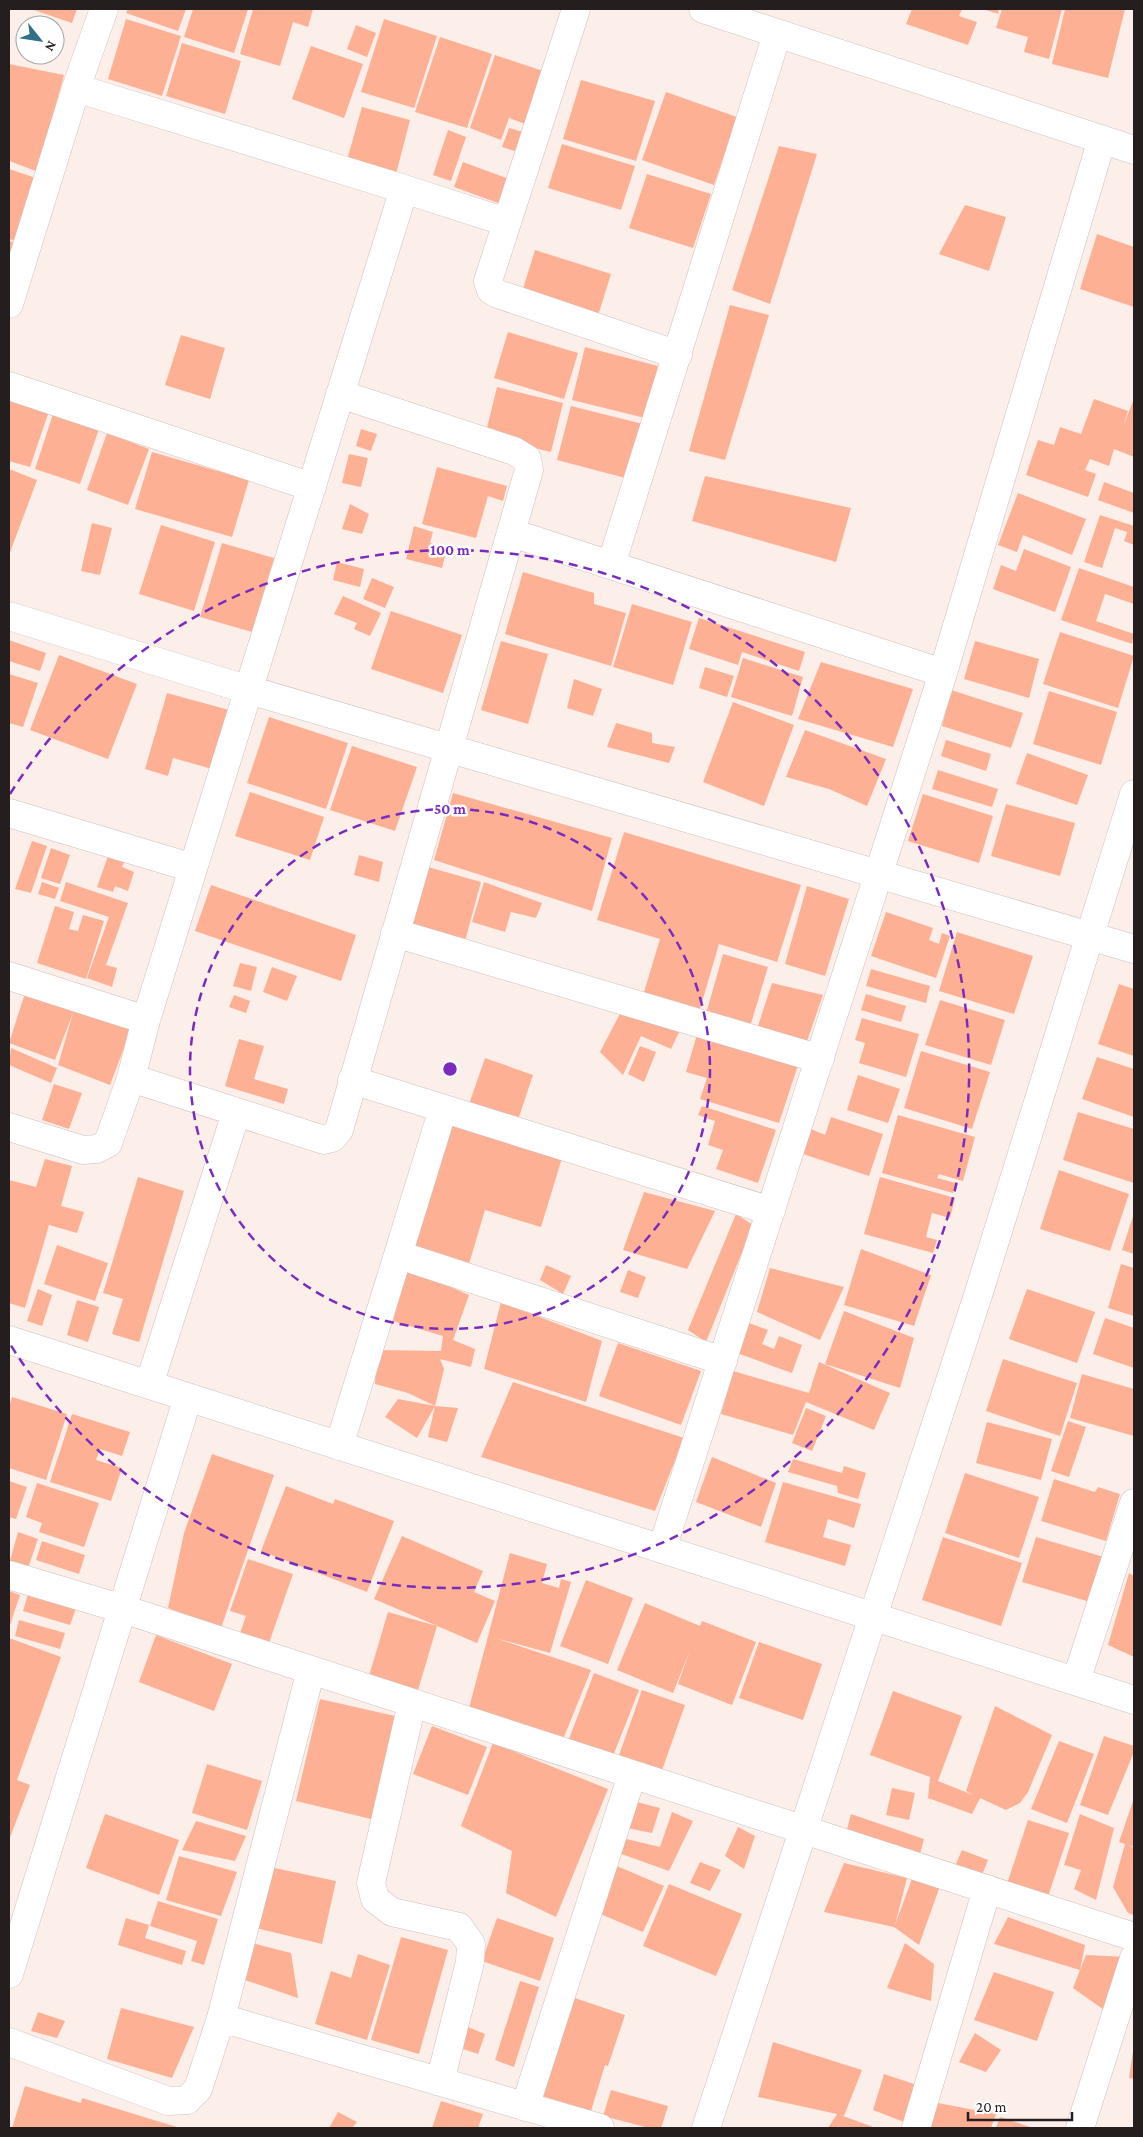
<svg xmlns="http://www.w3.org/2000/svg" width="1143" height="2137" font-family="'Crimson Pro',serif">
  <rect width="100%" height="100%" fill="#fcefea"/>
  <path fill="#fdb094" d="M 31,9 L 77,9 L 72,23 Z
    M 128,9 L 186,9 L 178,31 L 126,13 Z
    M 193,9 L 248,9 L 234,53 L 184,37 Z
    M 253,9 L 313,9 L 308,27 L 293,22 L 280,66 L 240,54 Z
    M 912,9 L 962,9 L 959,16 L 977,22 L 968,45 L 906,24 Z
    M 983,9 L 999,9 L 998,14 Z
    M 1002,9 L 1062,9 L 1049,59 L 1024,52 L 1028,37 L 996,28 Z
    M 1065,9 L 1125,9 L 1108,78 L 1052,64 Z
    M 126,19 L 181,36 L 162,96 L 108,79 Z
    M 384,19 L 437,36 L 414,108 L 361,92 Z
    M 356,25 L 376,33 L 367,57 L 347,49 Z
    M 440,37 L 492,54 L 467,128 L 415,112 Z
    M 182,43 L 241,61 L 225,114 L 166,96 Z
    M 311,46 L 363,64 L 344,118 L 292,99 Z
    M 495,55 L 546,72 L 528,125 L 509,118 L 501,140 L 470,128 Z
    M 9,64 L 64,75 L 50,127 L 44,174 L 9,161 Z
    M 581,80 L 655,101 L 636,161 L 563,139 Z
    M 666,92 L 737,117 L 714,185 L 642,160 Z
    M 362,107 L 410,120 L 396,174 L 347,160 Z
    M 509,128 L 527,133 L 521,153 L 502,147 Z
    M 448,130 L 466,137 L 451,181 L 433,175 Z
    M 562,144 L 635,166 L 621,210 L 548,188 Z
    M 779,146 L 817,154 L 770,304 L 732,290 Z
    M 463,162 L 509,179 L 501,204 L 454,187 Z
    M 9,169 L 45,181 L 24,244 L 9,239 Z
    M 647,174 L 711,194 L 693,248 L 629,228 Z
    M 965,205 L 1006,217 L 989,271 L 939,254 Z
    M 1097,234 L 1134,247 L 1134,307 L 1080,289 Z
    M 9,241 L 16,243 L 9,264 Z
    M 535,250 L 611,274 L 597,319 L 521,295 Z
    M 730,305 L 769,315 L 725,460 L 689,451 Z
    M 508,332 L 578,353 L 564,399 L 494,378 Z
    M 181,335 L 225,348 L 210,399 L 165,385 Z
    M 585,347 L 658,366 L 645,418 L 572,400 Z
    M 497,387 L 563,403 L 551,452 L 485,436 Z
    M 9,397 L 49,411 L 30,467 L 9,461 Z
    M 1094,399 L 1128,411 L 1123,426 L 1134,399 L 1134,457 L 1114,449 L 1109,466 L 1090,459 L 1085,470 L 1096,474 L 1088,497 L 1026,475 L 1038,440 L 1054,445 L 1060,427 L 1081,434 Z
    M 571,406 L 643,424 L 629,479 L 557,460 Z
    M 54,411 L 100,426 L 80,484 L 35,469 Z
    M 361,429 L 377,434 L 371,451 L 356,446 Z
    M 107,433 L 149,449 L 128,505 L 87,490 Z
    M 152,452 L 249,480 L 232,537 L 135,509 Z
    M 349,454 L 368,458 L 361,487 L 342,483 Z
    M 437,467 L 507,486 L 503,501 L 488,496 L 476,538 L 422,524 Z
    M 9,469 L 37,480 L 9,555 Z
    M 705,476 L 851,508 L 836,562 L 692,521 Z
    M 1104,482 L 1134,493 L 1134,513 L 1098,500 Z
    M 1018,493 L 1086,519 L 1072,555 L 1023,535 L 1017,552 L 998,545 Z
    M 350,504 L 369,514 L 362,534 L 342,529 Z
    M 1100,515 L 1134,526 L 1134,545 L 1124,541 L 1127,532 L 1115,528 L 1102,568 L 1084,562 Z
    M 92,523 L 112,528 L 100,575 L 81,571 Z
    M 161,525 L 215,542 L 194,611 L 139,594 Z
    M 414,526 L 433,532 L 430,543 L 447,547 L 442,568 L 406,559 Z
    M 222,543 L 274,558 L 252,632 L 200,617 Z
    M 1024,549 L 1071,567 L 1055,612 L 993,589 L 1001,565 L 1016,571 Z
    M 337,562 L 364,569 L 360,587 L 333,580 Z
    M 1079,568 L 1134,587 L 1134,604 L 1105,594 L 1096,621 L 1134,634 L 1132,644 L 1061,620 Z
    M 523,572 L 594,593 L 594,604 L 626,613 L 611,666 L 505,634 Z
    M 372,578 L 394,587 L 385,608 L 363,599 Z
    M 343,596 L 381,613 L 370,636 L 354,629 L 357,623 L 334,614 Z
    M 632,604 L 692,622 L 673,685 L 613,667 Z
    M 391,611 L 462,635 L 443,693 L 371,669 Z
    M 699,618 L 805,652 L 799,671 L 742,652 L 738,665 L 689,649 Z
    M 1060,632 L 1134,656 L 1118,708 L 1043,684 Z
    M 9,640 L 46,653 L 40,671 L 9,661 Z
    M 501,641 L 548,654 L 528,724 L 481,710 Z
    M 975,641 L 1039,659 L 1029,698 L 964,679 Z
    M 59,655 L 137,684 L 108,759 L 30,730 Z
    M 743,658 L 803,677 L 792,716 L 731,697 Z
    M 821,662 L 913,689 L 893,747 L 798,719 Z
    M 705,667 L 734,676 L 727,697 L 699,688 Z
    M 9,674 L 38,683 L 23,727 L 9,723 Z
    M 574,679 L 602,689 L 593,716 L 567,708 Z
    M 951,690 L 1023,713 L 1011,748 L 942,726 Z
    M 1049,691 L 1117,712 L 1101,765 L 1033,744 Z
    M 167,693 L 229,710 L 212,769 L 173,758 L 168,776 L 145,769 Z
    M 733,702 L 794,725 L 764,806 L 703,782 Z
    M 269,717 L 348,743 L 326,809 L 247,783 Z
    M 616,723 L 652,733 L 652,743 L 675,747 L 669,763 L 607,747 Z
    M 805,730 L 886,759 L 867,806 L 829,789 L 786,777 Z
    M 946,740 L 991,754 L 986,771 L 941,756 Z
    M 352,746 L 417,767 L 395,831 L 330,810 Z
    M 1027,753 L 1088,775 L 1077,805 L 1016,784 Z
    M 938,770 L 998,789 L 992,807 L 932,789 Z
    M 250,792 L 324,817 L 310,860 L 235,836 Z
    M 453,793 L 612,838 L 592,911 L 434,860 Z
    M 923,794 L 993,816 L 979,863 L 908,841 Z
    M 1006,804 L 1075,823 L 1060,876 L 991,856 Z
    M 624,832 L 801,885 L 777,962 L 719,944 L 700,1009 L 644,992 L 660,939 L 597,920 Z
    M 32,841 L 47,846 L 31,893 L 15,889 Z
    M 51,848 L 70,855 L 60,884 L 41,878 Z
    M 359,855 L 383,862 L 379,882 L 354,875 Z
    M 108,856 L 124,862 L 122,867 L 134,872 L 128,891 L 115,886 L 113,892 L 97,887 Z
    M 428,867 L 481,882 L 465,941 L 412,926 Z
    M 42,882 L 59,888 L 55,899 L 38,894 Z
    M 66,882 L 128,903 L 106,965 L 117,968 L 112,987 L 87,978 L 109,917 L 60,901 Z
    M 484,882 L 542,903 L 536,918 L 511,912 L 505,932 L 472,922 Z
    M 211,885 L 356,935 L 341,981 L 195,931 Z
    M 807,886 L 849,899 L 825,976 L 785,964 Z
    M 55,906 L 74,912 L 69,929 L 78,931 L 83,915 L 104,921 L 86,979 L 37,963 Z
    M 886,912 L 933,928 L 929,940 L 939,944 L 942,933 L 950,936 L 936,978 L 871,956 Z
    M 957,932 L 1033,956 L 1014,1014 L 939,991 Z
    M 723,954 L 768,967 L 750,1027 L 706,1014 Z
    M 240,963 L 257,967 L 251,991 L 233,986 Z
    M 272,967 L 297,976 L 287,1001 L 263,992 Z
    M 871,969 L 930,986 L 926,1003 L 866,986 Z
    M 772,983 L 823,995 L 806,1044 L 756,1032 Z
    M 1119,984 L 1134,989 L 1134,1056 L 1098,1044 Z
    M 26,990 L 132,1027 L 110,1085 L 58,1065 L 73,1013 L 55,1060 L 9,1043 Z
    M 866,994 L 906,1006 L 901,1022 L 861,1010 Z
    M 234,995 L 250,1001 L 246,1013 L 229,1007 Z
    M 940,1000 L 1005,1020 L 991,1065 L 925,1045 Z
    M 623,1008 L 682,1026 L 671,1049 L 641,1036 L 623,1075 L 600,1052 Z
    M 862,1018 L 919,1034 L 906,1077 L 859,1063 L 865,1043 L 855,1040 Z
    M 698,1031 L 799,1062 L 779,1123 L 700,1099 L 707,1078 L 686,1072 Z
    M 239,1039 L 264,1046 L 254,1079 L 288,1089 L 284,1104 L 225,1086 Z
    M 640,1046 L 656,1052 L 644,1082 L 628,1074 Z
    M 11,1048 L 57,1068 L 51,1083 L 9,1065 Z
    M 921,1051 L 990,1072 L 972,1129 L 904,1108 Z
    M 1097,1057 L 1134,1069 L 1134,1117 L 1082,1099 Z
    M 485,1058 L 533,1075 L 517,1123 L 468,1107 Z
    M 858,1075 L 900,1089 L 888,1123 L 847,1110 Z
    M 54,1084 L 82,1093 L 69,1129 L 42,1120 Z
    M 702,1106 L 776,1130 L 758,1183 L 716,1169 L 723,1150 L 708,1145 L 715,1121 L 698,1115 Z
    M 1078,1112 L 1134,1129 L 1134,1183 L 1063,1160 Z
    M 898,1115 L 975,1137 L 963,1181 L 939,1174 L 937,1178 L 956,1183 L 953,1193 L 882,1173 Z
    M 831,1117 L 883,1134 L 869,1176 L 803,1154 L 811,1129 L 825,1135 Z
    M 452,1124 L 562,1158 L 541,1227 L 485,1210 L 468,1267 L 414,1250 Z
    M 45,1159 L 72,1166 L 61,1206 L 84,1212 L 77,1233 L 49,1225 L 25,1308 L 9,1303 L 9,1180 L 36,1187 Z
    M 1059,1170 L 1129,1194 L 1110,1251 L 1040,1229 Z
    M 138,1177 L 184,1191 L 139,1342 L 112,1334 L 123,1299 L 103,1293 Z
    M 880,1177 L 955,1198 L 950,1218 L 932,1213 L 926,1237 L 937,1240 L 933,1253 L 864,1234 Z
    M 644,1192 L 715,1211 L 687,1269 L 623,1250 Z
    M 1134,1213 L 1134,1254 L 1122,1250 Z
    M 736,1214 L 753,1225 L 706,1342 L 688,1330 Z
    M 57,1245 L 108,1263 L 95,1301 L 44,1284 Z
    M 861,1249 L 931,1275 L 914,1326 L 844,1305 Z
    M 1121,1264 L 1134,1268 L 1134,1316 L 1108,1308 Z
    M 546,1265 L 571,1276 L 563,1294 L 540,1280 Z
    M 407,1268 L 469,1295 L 453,1340 L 475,1349 L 471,1367 L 440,1359 L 444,1369 L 435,1406 L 458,1408 L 447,1442 L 428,1437 L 435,1406 L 417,1438 L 385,1417 L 398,1399 L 435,1406 L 408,1393 L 375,1384 L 377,1350 L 441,1351 L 443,1336 L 393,1321 Z
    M 770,1268 L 844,1287 L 820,1340 L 757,1312 Z
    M 628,1270 L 646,1277 L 638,1298 L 620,1292 Z
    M 38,1289 L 52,1295 L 42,1326 L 27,1321 Z
    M 1027,1289 L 1095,1312 L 1077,1363 L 1009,1339 Z
    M 77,1300 L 99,1307 L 88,1342 L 67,1335 Z
    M 501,1302 L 602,1341 L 586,1402 L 484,1369 Z
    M 844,1311 L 914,1338 L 900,1388 L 825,1364 Z
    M 1105,1318 L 1134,1328 L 1134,1368 L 1093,1354 Z
    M 746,1322 L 768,1330 L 762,1344 L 774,1349 L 779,1336 L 802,1345 L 792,1373 L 734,1352 Z
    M 618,1343 L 701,1371 L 681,1425 L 599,1396 Z
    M 1003,1359 L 1077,1383 L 1060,1436 L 986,1411 Z
    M 819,1362 L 890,1393 L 874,1430 L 806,1402 L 793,1435 L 721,1414 L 733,1371 L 809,1393 Z
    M 1082,1374 L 1134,1389 L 1134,1436 L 1070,1418 Z
    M 513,1382 L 684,1438 L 655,1511 L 481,1457 Z
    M 12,1397 L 67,1414 L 46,1480 L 9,1468 L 9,1407 Z
    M 806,1408 L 826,1416 L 812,1451 L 792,1443 Z
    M 72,1414 L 130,1432 L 122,1456 L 100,1449 L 96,1460 L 122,1468 L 111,1501 L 50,1482 Z
    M 1068,1421 L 1086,1427 L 1069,1477 L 1051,1471 Z
    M 987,1422 L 1052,1439 L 1041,1480 L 976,1463 Z
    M 212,1454 L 274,1475 L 221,1628 L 168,1608 L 184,1533 Z
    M 712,1457 L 776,1483 L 761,1527 L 696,1502 Z
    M 793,1459 L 842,1473 L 844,1466 L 866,1473 L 858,1499 L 838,1493 L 837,1486 L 788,1472 Z
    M 965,1473 L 1039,1497 L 1019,1558 L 945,1533 Z
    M 1054,1479 L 1095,1492 L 1098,1487 L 1120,1494 L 1106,1541 L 1041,1521 Z
    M 9,1481 L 27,1487 L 16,1519 L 9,1517 Z
    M 783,1482 L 861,1504 L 854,1528 L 828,1519 L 823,1537 L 851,1545 L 845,1566 L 765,1542 Z
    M 37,1483 L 99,1503 L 84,1547 L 39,1532 L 42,1523 L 26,1517 Z
    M 286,1486 L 333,1504 L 335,1499 L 394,1521 L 367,1592 L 261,1551 Z
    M 18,1532 L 38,1539 L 27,1571 L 9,1564 Z
    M 402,1536 L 483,1571 L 474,1592 L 495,1601 L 477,1643 L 374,1599 Z
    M 943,1537 L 1022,1563 L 1001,1626 L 922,1600 Z
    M 1036,1537 L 1104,1557 L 1090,1602 L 1022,1582 Z
    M 42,1541 L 85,1555 L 79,1574 L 36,1560 Z
    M 510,1553 L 547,1564 L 542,1583 L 559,1588 L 561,1579 L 571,1582 L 550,1653 L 495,1638 L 591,1670 L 564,1737 L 469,1708 Z
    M 248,1559 L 293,1574 L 269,1643 L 240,1633 L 246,1616 L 230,1611 Z
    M 1129,1573 L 1134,1576 L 1134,1657 L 1108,1645 Z
    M 586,1580 L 633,1598 L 608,1664 L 560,1646 Z
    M 9,1591 L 20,1595 L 9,1628 Z
    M 28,1594 L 76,1608 L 70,1625 L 23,1611 Z
    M 645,1603 L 700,1626 L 702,1621 L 756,1642 L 732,1705 L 678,1684 L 690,1650 L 673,1693 L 617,1670 Z
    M 388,1612 L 437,1626 L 418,1690 L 369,1676 Z
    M 19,1620 L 65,1633 L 60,1649 L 15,1636 Z
    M 156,1635 L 232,1664 L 214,1711 L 139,1682 Z
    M 9,1638 L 61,1657 L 17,1780 L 30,1785 L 9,1840 Z
    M 759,1642 L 822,1664 L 803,1720 L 739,1698 Z
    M 594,1673 L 639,1690 L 613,1756 L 569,1739 Z
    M 642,1690 L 685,1705 L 661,1773 L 618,1758 Z
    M 893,1691 L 962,1716 L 938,1781 L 973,1795 L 966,1791 L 995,1706 L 1052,1735 L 1028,1792 L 1020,1803 L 1006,1810 L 980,1798 L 972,1814 L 928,1798 L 930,1777 L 870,1755 Z
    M 320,1699 L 395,1716 L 371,1819 L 296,1801 Z
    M 432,1726 L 487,1747 L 468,1795 L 413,1774 Z
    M 1104,1736 L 1134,1746 L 1134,1752 L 1108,1815 L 1080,1805 Z
    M 1059,1741 L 1094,1754 L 1067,1823 L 1031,1809 Z
    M 493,1743 L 608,1789 L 556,1917 L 506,1893 L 512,1851 L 461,1826 Z
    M 207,1764 L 262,1781 L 247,1830 L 192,1813 Z
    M 892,1788 L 915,1793 L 909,1820 L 886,1815 Z
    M 1134,1798 L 1134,1847 L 1128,1845 L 1134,1848 L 1134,1915 L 1128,1913 L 1113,1887 L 1125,1844 L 1119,1842 Z
    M 637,1802 L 660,1808 L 652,1833 L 627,1828 Z
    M 672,1812 L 693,1821 L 669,1871 L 613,1851 L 618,1837 L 660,1847 Z
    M 105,1814 L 179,1840 L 159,1895 L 86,1868 Z
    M 851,1814 L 924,1839 L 919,1858 L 846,1833 Z
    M 1080,1814 L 1114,1828 L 1096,1900 L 1074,1889 L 1081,1870 L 1064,1865 Z
    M 1028,1820 L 1069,1833 L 1045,1906 L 1004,1893 Z
    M 196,1821 L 246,1836 L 235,1861 L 182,1850 Z
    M 738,1827 L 755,1836 L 744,1869 L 725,1856 Z
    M 962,1850 L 988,1860 L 980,1880 L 955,1866 Z
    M 179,1856 L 237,1872 L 221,1916 L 166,1900 Z
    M 700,1862 L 721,1870 L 710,1891 L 690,1883 Z
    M 844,1863 L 907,1878 L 895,1925 L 913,1876 L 940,1886 L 919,1945 L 894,1927 L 824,1912 Z
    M 612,1864 L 664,1886 L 643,1932 L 598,1913 Z
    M 270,1867 L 336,1881 L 322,1944 L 256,1928 Z
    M 669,1884 L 742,1914 L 716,1976 L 643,1946 Z
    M 158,1901 L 218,1919 L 204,1965 L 191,1961 L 197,1941 L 150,1926 Z
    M 1008,1917 L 1085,1945 L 1080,1970 L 1086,1955 L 1127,1957 L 1107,2012 L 1073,1988 L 1080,1970 L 994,1944 Z
    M 126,1918 L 149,1925 L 145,1938 L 186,1951 L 182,1965 L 118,1945 Z
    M 497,1918 L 554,1938 L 540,1981 L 482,1961 Z
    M 401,1937 L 448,1950 L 419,2054 L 371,2040 Z
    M 241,1940 L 291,1953 L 298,1998 L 236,1977 Z
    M 905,1943 L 934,1964 L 931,2001 L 887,1988 Z
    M 358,1954 L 390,1965 L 367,2040 L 315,2024 L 331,1971 L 351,1978 Z
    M 994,1972 L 1054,1992 L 1037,2041 L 974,2020 Z
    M 520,1981 L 539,1987 L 514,2067 L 495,2060 Z
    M 575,1998 L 625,2015 L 608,2066 L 605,2065 L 591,2111 L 535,2094 Z
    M 121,2008 L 194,2027 L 172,2078 L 107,2059 Z
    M 38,2012 L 65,2021 L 57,2038 L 31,2031 Z
    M 468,2027 L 485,2034 L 478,2054 L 460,2048 Z
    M 975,2033 L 1001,2050 L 986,2072 L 959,2062 Z
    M 773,2042 L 862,2070 L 844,2116 L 840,2115 L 876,2128 L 828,2128 L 837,2114 L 758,2097 Z
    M 1133,2051 L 1134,2051 L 1134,2079 L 1129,2078 Z
    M 884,2074 L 917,2085 L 904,2122 L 873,2110 Z
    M 25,2086 L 81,2103 L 82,2098 L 180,2128 L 12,2128 Z
    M 611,2090 L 668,2106 L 661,2128 L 649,2128 L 603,2116 Z
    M 441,2101 L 483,2114 L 478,2128 L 432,2128 Z
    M 938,2103 L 996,2114 L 991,2128 L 930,2128 Z
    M 338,2112 L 357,2122 L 352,2128 L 329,2128 Z
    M 1000,2117 L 1033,2128 L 996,2128 Z"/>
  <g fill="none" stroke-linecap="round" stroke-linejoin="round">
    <g stroke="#cdc0bc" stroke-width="29">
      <path id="minor" d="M 576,9 L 488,281 L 491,290 L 498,294 L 678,355
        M 703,9 L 1134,150
        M 76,88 L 404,189 L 506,222
        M 9,304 L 76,88 L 104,9
        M 9,386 L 312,487
        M 512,533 L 943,673
        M 611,565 L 777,34
        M 9,616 L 249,690 L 1134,949
        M 9,813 L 193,868
        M 395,933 L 820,1059
        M 9,976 L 146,1020
        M 131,1078 L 324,1140 L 332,1138 L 339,1130 L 529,470 L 527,459 L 514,451 L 340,394
        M 352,1080 L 771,1211
        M 9,1127 L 83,1150 L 97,1149 L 108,1143 L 131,1078 L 146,1020 L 404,189
        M 399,1255 L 723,1361
        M 9,1340 L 1134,1700
        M 149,1385 L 236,1113
        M 339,1446 L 443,1109
        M 662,1549 L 943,673 L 1102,139
        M 9,1575 L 123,1609 L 1134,1937
        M 1076,1681 L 1134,1503
        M 412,1703 L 371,1883 L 375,1899 L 392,1912 L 459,1927 L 471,1944 L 470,1962 L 440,2082
        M 9,1974 L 188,1397
        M 221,2018 L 600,2128
        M 9,2042 L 168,2101 L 187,2100 L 198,2089 L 221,2018 L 311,1670
        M 525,2107 L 632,1775
        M 706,2128 L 979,1292 L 1134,794
        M 916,2128 L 987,1889
        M 1080,2128 L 1134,1958"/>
    </g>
    <use href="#minor" stroke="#fff" stroke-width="28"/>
  </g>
  <g fill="none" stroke="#7b2cbf" stroke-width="2.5" stroke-dasharray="9 6">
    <circle cx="450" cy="1069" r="260"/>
    <path d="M10 794A519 519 0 1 1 10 1344"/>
  </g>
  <circle cx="450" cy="1069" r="8" fill="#7b2cbf" stroke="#fff" stroke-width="2.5"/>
  <g font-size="15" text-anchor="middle" font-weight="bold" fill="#7b2cbf" stroke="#fff" stroke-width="5" stroke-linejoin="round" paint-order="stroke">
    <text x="450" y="555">100 m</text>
    <text x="450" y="814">50 m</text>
  </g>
  <rect width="1143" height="2137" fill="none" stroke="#241f1e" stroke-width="20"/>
  <g transform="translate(40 40) rotate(120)"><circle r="24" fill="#ffffff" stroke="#a7a5a5"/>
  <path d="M0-4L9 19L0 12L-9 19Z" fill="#317185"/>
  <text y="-8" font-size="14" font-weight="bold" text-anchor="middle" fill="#241f1e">N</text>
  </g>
  <path d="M968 2112v8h104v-8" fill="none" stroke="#241f1e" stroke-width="2.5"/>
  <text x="976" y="2112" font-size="15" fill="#241f1e" stroke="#ffffff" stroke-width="4" paint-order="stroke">20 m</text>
</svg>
